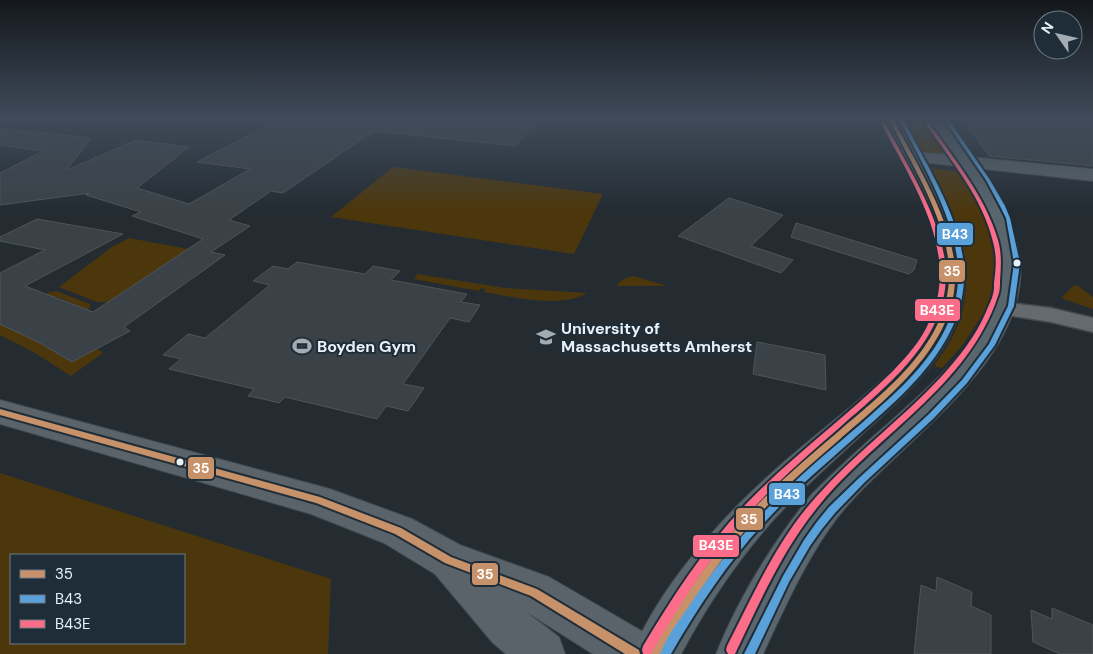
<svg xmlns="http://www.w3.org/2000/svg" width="1093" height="654" font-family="'DM Sans',sans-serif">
  <rect width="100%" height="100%" fill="#242c32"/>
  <path fill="#4c370d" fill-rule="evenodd" d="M 897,119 L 928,119 L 949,155 L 916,153 Z
    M 393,167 L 603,194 L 574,254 L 331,217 Z
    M 931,168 L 955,171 L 964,176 L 984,211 L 992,232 L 996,252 L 994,280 L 987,308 L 962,346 L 942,368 L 936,367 L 935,364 C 992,290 958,241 926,169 Z
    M 129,238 L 188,249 L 108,302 L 97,302 L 59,287 L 112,247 Z
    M 417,274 L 505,288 L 587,293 C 560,309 514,297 484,292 L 485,289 L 481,288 L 479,291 L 414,279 Z
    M 634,276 L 664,285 L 665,286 L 616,286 L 622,280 L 626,279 L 625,278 Z
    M 1077,285 L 1093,297 L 1093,309 L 1061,298 L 1073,286 Z
    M 56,291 L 90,304 L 90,306 L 88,310 L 57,297 L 4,325 L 40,343 L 71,362 L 97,349 L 103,353 L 71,376 L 35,353 L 0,335 L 0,318 L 47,293 Z
    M 0,473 L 331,579 L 328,654 L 0,654 ZM 11,555 L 184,555 L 184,643 L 11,643 Z"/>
  <path fill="#3b4247" stroke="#4e555a" d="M 280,119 L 539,119 L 515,146 L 374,131 L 283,193 L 271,191 L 229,220 L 250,226 L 211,252 L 225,255 L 124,327 L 130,331 L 72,362 L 40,343 L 0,324 L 0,273 L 45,250 L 0,241 L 0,237 L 37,219 L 123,234 L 25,286 L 93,312 L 203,239 L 132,216 L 141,212 L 86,195 L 90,193 L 0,205 L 0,173 L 43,151 L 0,145 L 0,128 L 91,138 L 67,170 L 136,140 L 189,147 L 137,188 L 189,204 L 250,169 L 197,162 Z
    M 962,119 L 1093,119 L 1093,166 L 989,156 Z
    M 729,198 L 783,215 L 751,246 L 793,260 L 781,273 L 678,236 Z
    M 796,223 L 917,260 L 914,270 L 909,274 L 791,237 Z
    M 297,262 L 365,274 L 373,266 L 400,271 L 391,280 L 467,294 L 461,302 L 480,305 L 469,322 L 450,318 L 403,384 L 424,388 L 408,411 L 386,406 L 377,419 L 285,397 L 279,403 L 263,399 L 248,396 L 254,389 L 169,369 L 181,359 L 163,355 L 188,334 L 205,338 L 270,285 L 253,281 L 273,266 L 288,269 Z
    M 757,342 L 825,355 L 826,390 L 753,374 Z
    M 937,577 L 972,592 L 971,606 L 991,615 L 991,654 L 914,654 L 921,585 L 936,591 Z
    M 1052,608 L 1093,625 L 1093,654 L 1060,654 L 1033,642 L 1031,610 L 1052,619 Z"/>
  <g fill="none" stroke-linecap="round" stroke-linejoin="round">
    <g stroke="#41494e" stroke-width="3">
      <path id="street" d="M 1002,302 L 1051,308 L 1093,318 L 1093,332 L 1051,322 L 994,313 L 991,308 L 994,303 Z"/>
    </g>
    <g stroke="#41494e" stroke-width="2">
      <path id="secondary" d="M 908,151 L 1093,169 L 1093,181 L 902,160 L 899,156 L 902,152 Z
        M 0,400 L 330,489 L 412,519 L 460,545 L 549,577 L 652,637 L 658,654 L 593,654 L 525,611 L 559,637 L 565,654 L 506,654 L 493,643 L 435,574 L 384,543 L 311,514 L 0,424 Z"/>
    </g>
    <g stroke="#41494e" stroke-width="2">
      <path id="primary" d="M 883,119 L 899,119 C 921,163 958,217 964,267 C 972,341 905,395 857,439 C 826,468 795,495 768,526 C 734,565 705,609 681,654 L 632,654 C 654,599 700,543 742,501 C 776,467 815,436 853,405 C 877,384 904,363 922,335 C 934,316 941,290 940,267 C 937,217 904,164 883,119 Z
        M 927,119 L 943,119 C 972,161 1014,208 1020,260 C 1030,364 894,445 837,518 C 806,559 785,607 763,654 L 716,654 C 739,597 773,542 812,494 C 837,469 863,445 890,422 C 949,369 1019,312 989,223 C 979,191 946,149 927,119 Z"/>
    </g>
    <use href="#street" fill="#646a6e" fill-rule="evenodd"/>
    <use href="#secondary" fill="#5a6369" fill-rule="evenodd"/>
    <use href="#primary" fill="#5a666e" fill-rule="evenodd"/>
    <g stroke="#1e2d38" stroke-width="4">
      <path id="bus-1" d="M 889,119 L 893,119 C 916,163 951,218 955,268 C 960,343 889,396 839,440 C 810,465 781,490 756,518 C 719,559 689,606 661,654 L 650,654 C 656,638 667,623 677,609 C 702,570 730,532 763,499 C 787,475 813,453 839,431 C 888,389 952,341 949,269 C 947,220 911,163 889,119 Z
        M 0,409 L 320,497 L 401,528 L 451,557 L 537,589 L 639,650 L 640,654 L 625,654 L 531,596 L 445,563 L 395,534 L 316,503 L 0,415 Z"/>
    </g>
    <g stroke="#1e2d38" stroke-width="4">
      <path id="bus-2" d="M 899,119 L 903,119 C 926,164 961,218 964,268 C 968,344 901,397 850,442 C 821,468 791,493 765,522 C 728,562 698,607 671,654 L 660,654 C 666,638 677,623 687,609 C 715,567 746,528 783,493 C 808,468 835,446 862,423 C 909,382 961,337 958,269 C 956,219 922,163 899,119 Z
        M 944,119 L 948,119 L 990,180 L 1005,206 L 1010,218 L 1020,263 L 1014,306 L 995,345 L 967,383 L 934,418 L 865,482 L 835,513 L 822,529 L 810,546 L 789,582 L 755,654 L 744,654 L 783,576 L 804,540 L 816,523 L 829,507 L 859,478 L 929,414 L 962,380 L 989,344 L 1008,306 L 1014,263 L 1006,218 L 1000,206 L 986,180 Z"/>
    </g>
    <g stroke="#1e2d38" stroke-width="4">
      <path id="bus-3" d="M 883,122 L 885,123 C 908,167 946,225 946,276 C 945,343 884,388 838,429 C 808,455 777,482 750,512 C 711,555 680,603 651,654 L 643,654 L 642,650 L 643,646 C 673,596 705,547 746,504 C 792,456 846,417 893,371 C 907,356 921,341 929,322 C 962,254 912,182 881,123 Z
        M 927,123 L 929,123 C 955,160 985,196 998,240 C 1002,254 1001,267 1000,281 C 1000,286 1000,291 998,296 C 969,385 878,434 821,503 C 783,548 760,602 735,654 L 728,654 L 726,650 L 727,646 C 753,595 777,540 816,497 C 854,454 902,419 941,377 C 959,357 976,336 986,312 C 988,306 992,300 993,294 C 994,291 994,287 994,283 C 996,267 997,257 993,242 C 983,198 951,161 926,124 Z"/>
    </g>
    <use href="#bus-1" fill="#c7916a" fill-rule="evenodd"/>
    <use href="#bus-2" fill="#5aa0d9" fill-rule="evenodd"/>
    <use href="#bus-3" fill="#fb6d88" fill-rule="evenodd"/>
  </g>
  <linearGradient id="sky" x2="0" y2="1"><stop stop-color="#14181c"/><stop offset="0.56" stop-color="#3f4b5a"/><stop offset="1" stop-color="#3f4b5a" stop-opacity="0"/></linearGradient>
  <rect width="1093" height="211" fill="url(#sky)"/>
  <defs>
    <g id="university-bare" transform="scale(1.5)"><path d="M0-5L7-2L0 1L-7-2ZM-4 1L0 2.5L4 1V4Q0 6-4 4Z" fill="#a3acb3" stroke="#1e2d38" stroke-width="2.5" paint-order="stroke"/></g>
    <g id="stadium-bare" transform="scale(1.5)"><path d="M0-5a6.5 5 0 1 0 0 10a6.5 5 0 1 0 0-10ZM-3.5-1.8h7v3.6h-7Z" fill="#a3acb3" stroke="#1e2d38" stroke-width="2.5" paint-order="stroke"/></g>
  </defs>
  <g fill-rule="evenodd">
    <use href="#university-bare" x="546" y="337"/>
    <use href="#stadium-bare" x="302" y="346"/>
  </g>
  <g fill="#e7f1f8" stroke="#1e2d38" stroke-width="2">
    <circle cx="1017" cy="263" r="4.5"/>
    <circle cx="180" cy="462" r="4.5"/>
  </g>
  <g text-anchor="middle" stroke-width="4" stroke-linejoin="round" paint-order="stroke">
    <g font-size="16" font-weight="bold" fill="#e7f1f8" stroke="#1e2d38" text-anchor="start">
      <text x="561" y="334">University of<tspan x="561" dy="18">Massachusetts Amherst</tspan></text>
      <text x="317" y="352">Boyden Gym</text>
    </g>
  </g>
  <g stroke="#1e2d38" stroke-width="2">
    <rect x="936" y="222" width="38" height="24" rx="5" fill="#5aa0d9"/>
    <rect x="938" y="259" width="28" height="24" rx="5" fill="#c7916a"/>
    <rect x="914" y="298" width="47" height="24" rx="5" fill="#fb6d88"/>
    <rect x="187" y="456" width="28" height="24" rx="5" fill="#c7916a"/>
    <rect x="768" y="482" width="38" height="24" rx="5" fill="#5aa0d9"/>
    <rect x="735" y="507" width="29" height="24" rx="5" fill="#c7916a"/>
    <rect x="692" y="534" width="48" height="24" rx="5" fill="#fb6d88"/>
    <rect x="471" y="562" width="28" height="24" rx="5" fill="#c7916a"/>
  </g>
  <g font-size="14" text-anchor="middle" font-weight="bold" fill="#fff">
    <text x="955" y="239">B43</text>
    <text x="952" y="276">35</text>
    <text x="937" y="315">B43E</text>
    <text x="201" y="473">35</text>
    <text x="787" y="499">B43</text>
    <text x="749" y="524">35</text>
    <text x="716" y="550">B43E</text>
    <text x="485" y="579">35</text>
  </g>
  <rect x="10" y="554" width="175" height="90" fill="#1e2d38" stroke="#6e7b85"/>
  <rect x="20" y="570" width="25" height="8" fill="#c7916a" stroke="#6e7b85"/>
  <text x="55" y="579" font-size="15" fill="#e7f1f8">35</text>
  <rect x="20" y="595" width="25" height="8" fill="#5aa0d9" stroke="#6e7b85"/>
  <text x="55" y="604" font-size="15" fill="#e7f1f8">B43</text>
  <rect x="20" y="620" width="25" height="8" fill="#fb6d88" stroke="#6e7b85"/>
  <text x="55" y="629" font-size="15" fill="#e7f1f8">B43E</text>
  <g transform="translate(1058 35) rotate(304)"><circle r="24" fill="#1e2d38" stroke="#6e7b85"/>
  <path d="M0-4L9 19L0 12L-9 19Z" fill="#a3acb3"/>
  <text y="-8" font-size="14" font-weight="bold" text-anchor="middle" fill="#e7f1f8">N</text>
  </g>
</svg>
